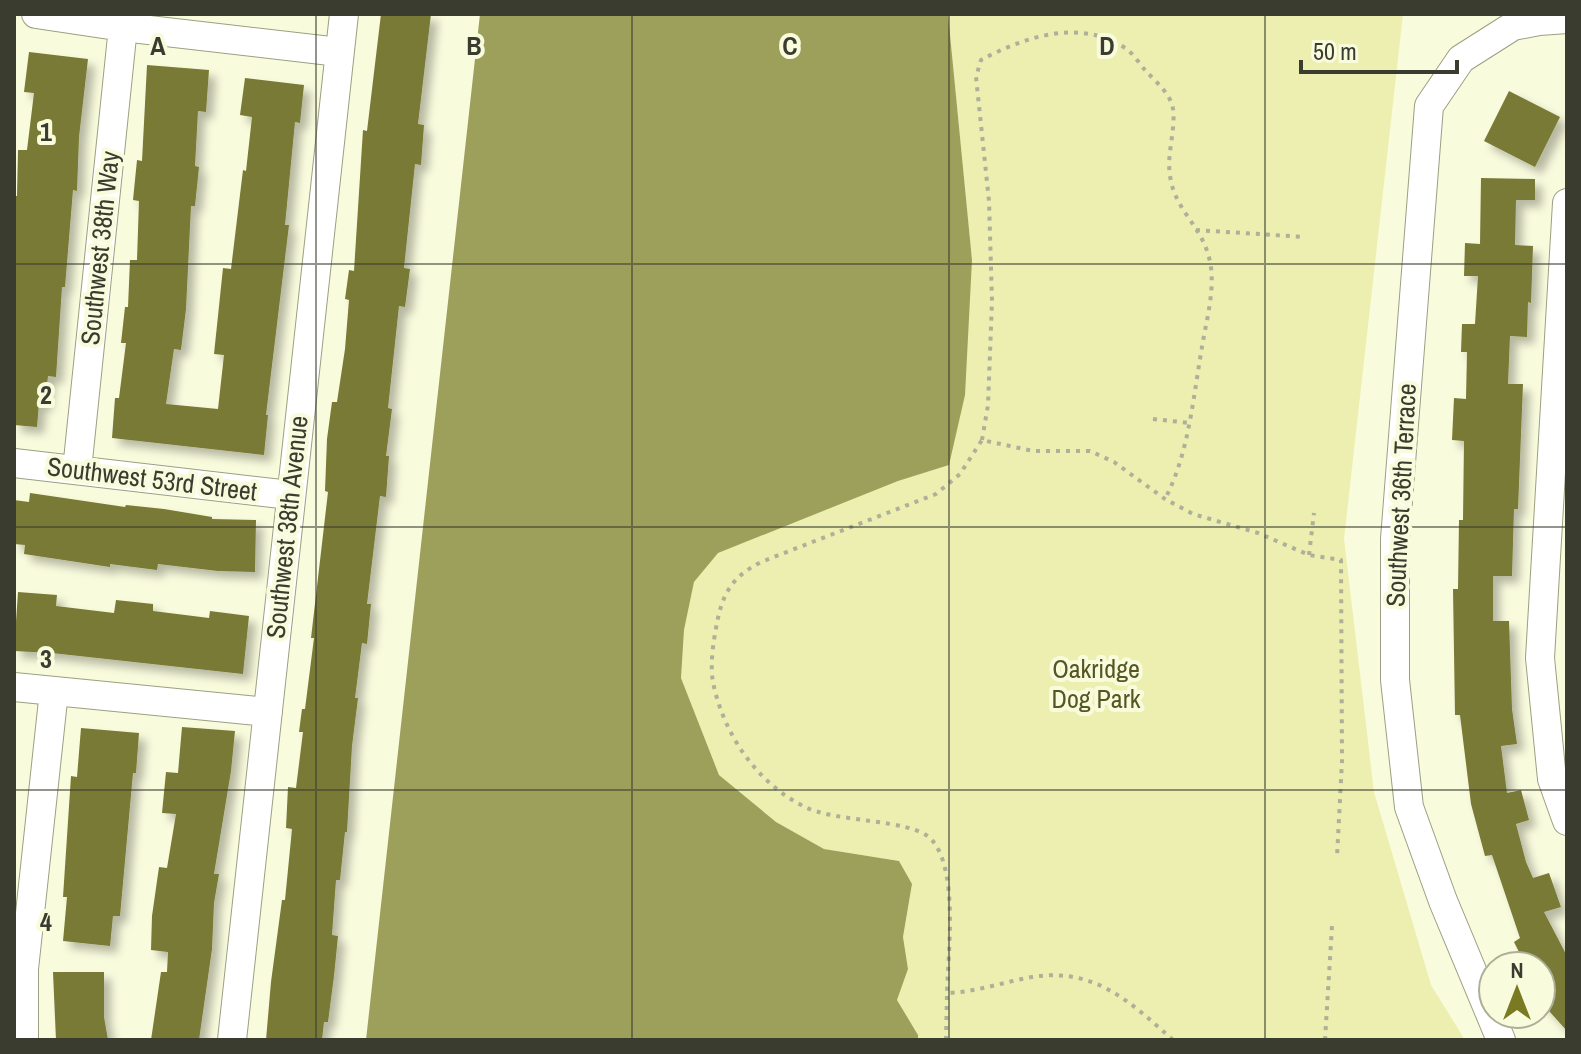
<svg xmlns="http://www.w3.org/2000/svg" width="1581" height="1054" font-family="'Archivo Narrow',sans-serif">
  <defs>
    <filter id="shadow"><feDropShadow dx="7" dy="7" stdDeviation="4" flood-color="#0004"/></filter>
  </defs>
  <rect width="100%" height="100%" fill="#f9fbdd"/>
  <path fill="#ecefaf" d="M 948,14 L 1403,14 L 1344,539 L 1374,792 L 1431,985 L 1465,1040 L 918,1040 L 918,1035 L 897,1000 L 908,969 L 903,937 L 912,885 L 899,861 L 824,849 L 776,822 L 719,775 L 681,678 L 684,630 L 694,582 L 717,553 L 898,481 L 949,465 L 972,260 Z"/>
  <path fill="#9da05a" d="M 480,14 L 948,14 L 972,260 L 965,395 L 949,465 L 898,481 L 718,553 L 694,582 L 684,630 L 681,678 L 719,775 L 776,822 L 824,849 L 899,861 L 912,884 L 903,937 L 908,969 L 897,1000 L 918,1035 L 918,1040 L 366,1040 Z"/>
  <path fill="#787a35" filter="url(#shadow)" d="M 381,14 L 431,14 L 418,124 L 424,125 L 421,165 L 415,164 L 404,268 L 410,269 L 405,307 L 399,306 L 388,408 L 392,409 L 386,456 L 389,456 L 386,497 L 380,496 L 367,604 L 371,604 L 367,644 L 362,643 L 355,698 L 358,698 L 352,746 L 347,832 L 345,832 L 340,880 L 336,880 L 332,935 L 338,936 L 334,976 L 328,1022 L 324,1022 L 322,1040 L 266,1040 L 271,982 L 282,900 L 285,900 L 292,829 L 286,828 L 288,787 L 296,788 L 303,732 L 299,732 L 302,709 L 305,709 L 314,638 L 311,638 L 328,492 L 325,491 L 327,439 L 332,402 L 337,402 L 345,349 L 349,300 L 345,299 L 349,270 L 354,271 L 363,130 L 367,131 Z
    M 29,52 L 88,59 L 79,137 L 77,191 L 73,190 L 65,287 L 62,287 L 56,377 L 48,376 L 45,404 L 39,403 L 37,427 L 14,425 L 14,196 L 17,196 L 18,150 L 27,150 L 34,93 L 24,92 Z
    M 147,65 L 209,70 L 206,112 L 198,111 L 195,166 L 199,167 L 195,206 L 191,206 L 186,309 L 181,350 L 174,349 L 166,404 L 218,409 L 224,355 L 214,354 L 223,268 L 231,269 L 243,170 L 246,171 L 252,117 L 240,115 L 245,78 L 304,85 L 300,123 L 295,122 L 285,225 L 289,225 L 266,415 L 268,415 L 264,455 L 112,438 L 115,398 L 119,398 L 126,343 L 121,343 L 125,307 L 128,307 L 130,260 L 137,260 L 139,201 L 133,200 L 137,160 L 142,161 Z
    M 1509,91 L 1560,117 L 1535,167 L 1484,141 Z
    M 1481,178 L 1535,179 L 1535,200 L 1516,200 L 1515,245 L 1533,246 L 1531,303 L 1528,302 L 1527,337 L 1510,336 L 1508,384 L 1523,384 L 1518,509 L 1514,509 L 1512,576 L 1493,576 L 1493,621 L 1509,621 L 1512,709 L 1517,744 L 1501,746 L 1507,793 L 1521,790 L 1529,820 L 1516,824 L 1526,862 L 1533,878 L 1549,873 L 1561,907 L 1544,912 L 1567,956 L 1567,1031 L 1541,1002 L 1541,966 L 1526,966 L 1514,942 L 1520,938 L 1492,855 L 1485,856 L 1471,804 L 1460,715 L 1455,715 L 1453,589 L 1458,589 L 1459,520 L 1463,520 L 1464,441 L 1452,440 L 1454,398 L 1466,399 L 1467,352 L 1461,352 L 1462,324 L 1475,324 L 1478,276 L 1464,276 L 1465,243 L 1480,244 Z
    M 30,493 L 125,507 L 126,505 L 164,509 L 212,517 L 212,519 L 256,520 L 255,572 L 218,571 L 158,564 L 157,570 L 110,564 L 110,567 L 24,554 L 25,545 L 14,544 L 14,500 L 29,502 Z
    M 18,592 L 57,595 L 56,606 L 114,613 L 116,600 L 153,604 L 153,611 L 209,618 L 210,611 L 249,616 L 243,674 L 52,653 L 14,651 Z
    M 182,727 L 235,731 L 231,771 L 214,874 L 219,874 L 214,903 L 212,949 L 199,1040 L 151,1040 L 161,972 L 167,972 L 168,952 L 151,950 L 152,916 L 159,867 L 167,868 L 176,814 L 162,813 L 166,772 L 178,773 Z
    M 81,728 L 139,733 L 136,773 L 133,773 L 120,916 L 113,916 L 110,946 L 63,941 L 67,897 L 63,897 L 71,776 L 77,777 Z
    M 53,972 L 104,972 L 104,1017 L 108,1040 L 56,1040 Z"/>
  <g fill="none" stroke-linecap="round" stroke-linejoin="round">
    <g stroke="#9d9f82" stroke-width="30">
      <path id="minor" d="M 36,14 L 123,27 L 339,52
        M 1567,203 L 1540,658 L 1552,779 L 1567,821
        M 14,463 L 290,495
        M 77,470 L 123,27
        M 14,687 L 268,712
        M 24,1040 L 24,969 L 54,691
        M 232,1040 L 344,14
        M 1501,1040 L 1443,901 L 1409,807 L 1395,680 L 1395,539 L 1429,106 L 1461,59 L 1513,26 L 1539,21 L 1567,19"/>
    </g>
    <path stroke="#aeb099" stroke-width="4" stroke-dasharray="4 6" stroke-linecap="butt" d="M 1196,230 L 1305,237
      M 1153,419 L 1190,423
      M 982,440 L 988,405 L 992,301 L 989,201 L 976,77 L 981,60 C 1024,37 1080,18 1125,48 C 1133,53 1139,63 1145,70 C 1155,81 1171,94 1173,109 C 1176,133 1165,156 1171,181 C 1176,208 1199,226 1207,251 C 1218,281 1207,316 1202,347 C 1193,398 1189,453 1165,499
      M 1309,555 L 1314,513
      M 946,1040 L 947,993
      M 1173,1040 C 1130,1002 1095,967 1032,977 C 1004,982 976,992 947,993 C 948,953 959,869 931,839 C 910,818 834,823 803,806 C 756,782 723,733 713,682 C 710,666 713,644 716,628 C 722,595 730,578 761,562 L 936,494 L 960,474 L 982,440 L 1033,451 L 1090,451 L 1114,462 L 1165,499 L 1193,514 L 1258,533 L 1309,555 L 1341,560 L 1342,761 L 1337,857
      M 1325,1040 L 1332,926"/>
    <use href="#minor" stroke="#fff" stroke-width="28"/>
  </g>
  <path fill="none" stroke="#3b3c30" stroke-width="2" stroke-opacity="0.55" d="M 316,14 L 316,1040M 632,14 L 632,1040M 949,14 L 949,1040M 1265,14 L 1265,1040M 14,264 L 1567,264M 14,527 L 1567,527M 14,790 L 1567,790"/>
  <g text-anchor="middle" stroke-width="8" stroke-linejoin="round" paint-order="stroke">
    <g font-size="26" fill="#3b3c30" stroke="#f9fbdd">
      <text transform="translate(100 248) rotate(-84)" y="9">Southwest 38th Way</text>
      <text transform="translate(152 479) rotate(7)" y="9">Southwest 53rd Street</text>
      <text transform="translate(1401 495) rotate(-87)" y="9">Southwest 36th Terrace</text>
      <text transform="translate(287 527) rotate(-84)" y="9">Southwest 38th Avenue</text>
    </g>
    <g font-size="26" fill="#555622" stroke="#f9fbdd">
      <text x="1096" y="678">Oakridge<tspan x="1096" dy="30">Dog Park</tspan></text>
    </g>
  </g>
  <g font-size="26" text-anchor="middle" font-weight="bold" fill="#3b3c30" stroke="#f9fbdd" stroke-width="8" stroke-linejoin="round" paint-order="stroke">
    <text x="158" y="55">A</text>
    <text x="474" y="55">B</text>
    <text x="790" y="55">C</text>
    <text x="1107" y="55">D</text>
    <text x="46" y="141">1</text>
    <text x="46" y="404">2</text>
    <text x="46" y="668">3</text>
    <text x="46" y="931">4</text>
  </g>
  <rect width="1581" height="1054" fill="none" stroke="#3b3c30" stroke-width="32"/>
  <g transform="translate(1517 990)"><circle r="38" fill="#f9fbdd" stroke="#adaf98" stroke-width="2"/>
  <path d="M0-6L14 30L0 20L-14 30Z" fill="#797a22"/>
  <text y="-12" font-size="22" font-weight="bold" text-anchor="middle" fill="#3b3c30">N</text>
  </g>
  <path d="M1301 60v12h156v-12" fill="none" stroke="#3b3c30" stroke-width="4"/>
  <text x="1313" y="60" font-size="24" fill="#3b3c30" stroke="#f9fbdd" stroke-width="6" paint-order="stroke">50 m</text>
</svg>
